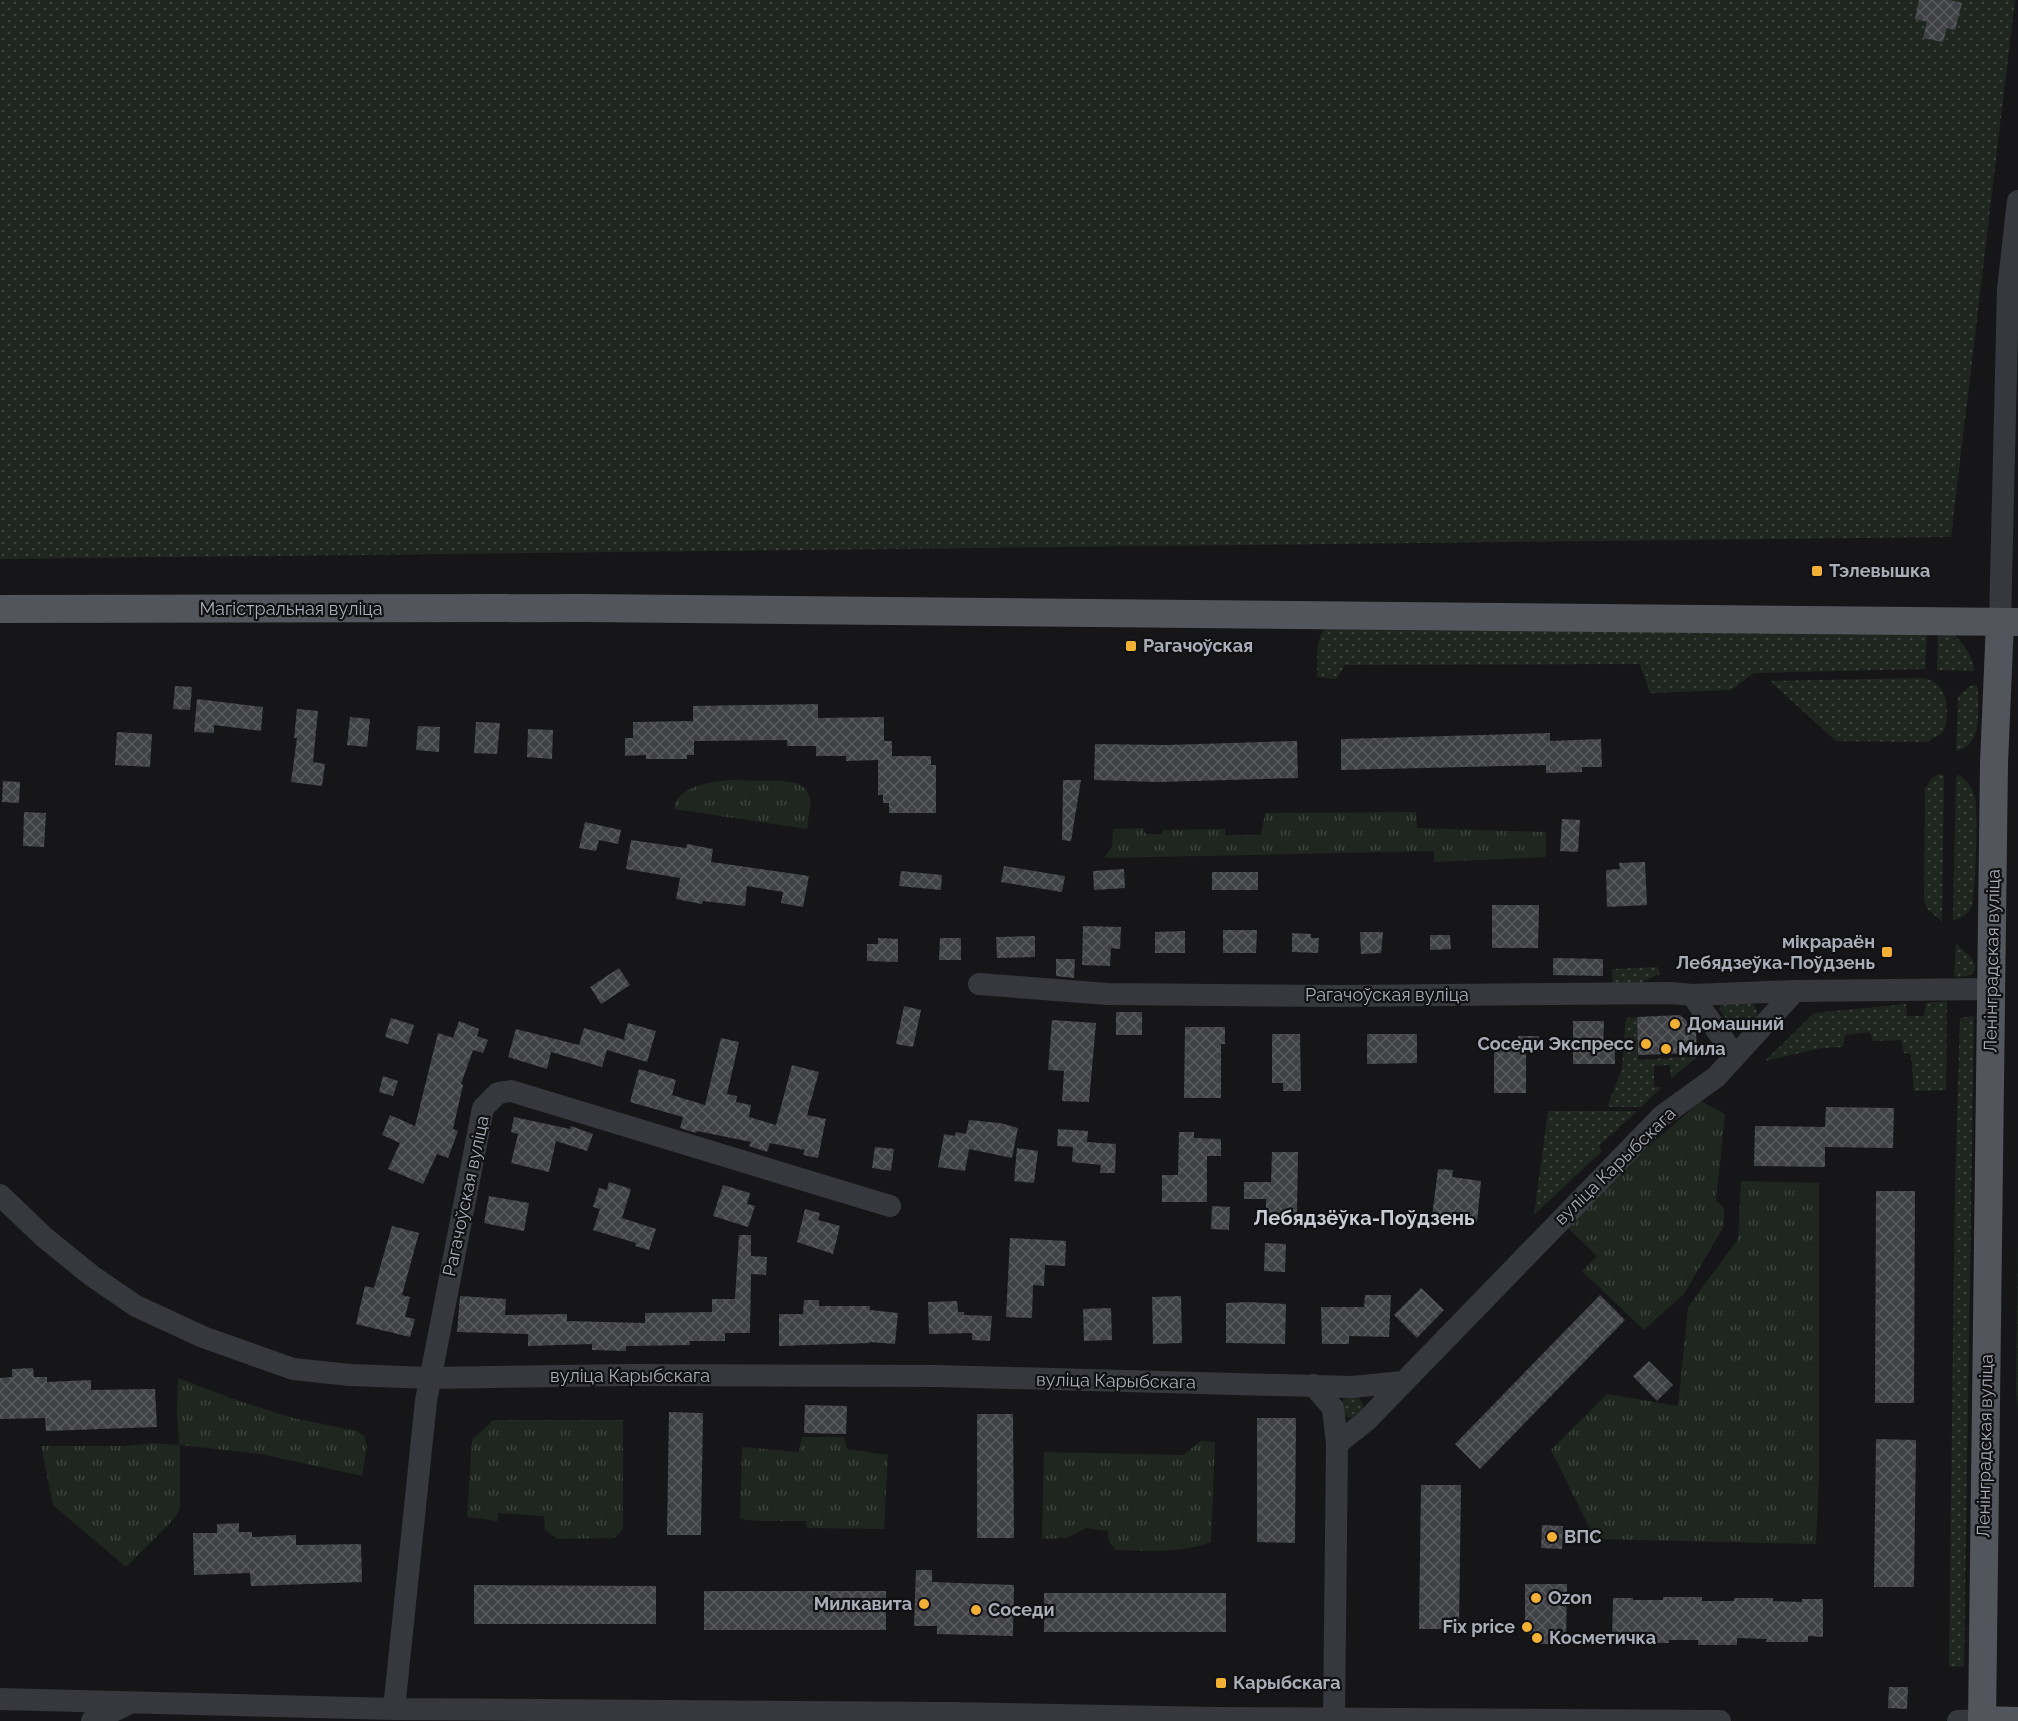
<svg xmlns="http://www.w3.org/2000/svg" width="2018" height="1721" font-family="Raleway,sans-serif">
  <defs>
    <pattern id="grass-dots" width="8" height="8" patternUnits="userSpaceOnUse" patternTransform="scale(1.5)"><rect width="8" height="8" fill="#1e261f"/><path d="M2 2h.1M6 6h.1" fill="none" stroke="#3c433d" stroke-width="1.8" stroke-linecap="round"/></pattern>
    <pattern id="park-tufts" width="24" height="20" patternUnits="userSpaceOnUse" patternTransform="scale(1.5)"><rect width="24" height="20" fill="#1e261f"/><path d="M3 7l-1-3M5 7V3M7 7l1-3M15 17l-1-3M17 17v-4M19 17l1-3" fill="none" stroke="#3c433d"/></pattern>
    <pattern id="building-cross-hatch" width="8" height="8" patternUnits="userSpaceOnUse" patternTransform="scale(1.5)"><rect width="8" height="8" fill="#404145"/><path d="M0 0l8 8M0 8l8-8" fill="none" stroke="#595a5e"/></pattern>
  </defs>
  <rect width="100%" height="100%" fill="#161618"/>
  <path fill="url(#grass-dots)" d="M 0,0 L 2015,0 L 1951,537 L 0,559 Z
    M 1329,625 L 1927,632 L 1925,669 L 1754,673 L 1731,690 L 1650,693 L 1640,664 L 1345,665 L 1336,679 L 1317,677 C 1318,660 1314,636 1329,625 Z
    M 1938,633 C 1942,633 1948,633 1952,634 C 1962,639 1975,660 1974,671 L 1937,670 Z
    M 1924,678 C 1949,684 1950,710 1944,731 L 1938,736 L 1926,742 L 1836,741 L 1770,681 Z
    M 1976,685 L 1978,688 C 1977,710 1984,745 1956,751 L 1958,697 L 1970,686 Z
    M 1939,774 L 1944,775 L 1942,921 L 1928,910 L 1924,901 L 1925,789 L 1931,779 Z
    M 1959,775 C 1967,780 1973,788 1975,797 C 1978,808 1976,897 1971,908 C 1968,914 1960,919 1953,920 L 1956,776 Z
    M 1956,944 C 1962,949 1970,955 1974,963 C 1980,976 1962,978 1954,976 Z
    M 1658,967 L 1660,974 L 1640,983 L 1613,984 L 1612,969 Z
    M 1947,1001 L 1946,1090 L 1914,1091 L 1911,1054 L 1904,1053 L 1901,1040 L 1873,1041 L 1870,1032 L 1845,1035 L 1843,1047 L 1821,1048 L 1765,1061 L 1814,1013 L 1906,1004 L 1907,1016 L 1924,1016 L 1926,1003 Z
    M 1751,1003 C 1767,1014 1748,1031 1735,1031 L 1719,1009 L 1721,1004 Z
    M 1974,1016 L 1964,1667 L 1949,1666 L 1955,1185 L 1960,1018 Z
    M 1637,1017 L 1638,1060 L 1698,1056 L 1671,1079 L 1670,1065 L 1654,1066 L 1654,1087 L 1662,1087 L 1641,1107 L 1607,1107 L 1622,1069 L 1626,1018 Z
    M 1548,1111 L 1637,1111 L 1599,1146 L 1602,1151 L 1534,1215 Z
    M 2018,1235 L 2018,1410 L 2016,1393 Z
    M1341 1407a11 11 0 1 1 22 0a11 11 0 1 1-22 0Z"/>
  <path fill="url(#park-tufts)" d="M 728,780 L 783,781 L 796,783 L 805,788 L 811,800 L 807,829 L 674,809 C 676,787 709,782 728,780 Z
    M 1416,812 L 1417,828 L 1546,832 L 1546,857 L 1434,862 L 1434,851 L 1104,858 L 1112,847 L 1113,829 L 1143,828 L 1146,834 L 1162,834 L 1163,830 L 1225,829 L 1225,835 L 1261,835 L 1265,813 Z
    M 1701,1101 L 1725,1114 L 1716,1201 L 1724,1208 L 1724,1226 L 1684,1294 L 1644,1330 L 1582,1271 L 1597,1256 L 1566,1226 L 1630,1163 Z
    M 1741,1181 L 1819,1183 L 1819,1479 L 1816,1544 L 1595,1539 L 1551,1450 L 1607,1394 L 1678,1406 L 1688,1307 L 1738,1239 Z
    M 178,1378 L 236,1400 L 293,1418 L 357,1431 L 364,1436 L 367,1446 L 362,1476 L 261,1454 L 180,1445 L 180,1509 L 173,1520 L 126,1567 L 53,1505 L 41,1446 L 124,1446 L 153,1443 L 179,1445 L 177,1410 Z
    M 493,1420 L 623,1420 L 623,1530 L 614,1538 L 557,1539 L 545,1530 L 544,1516 L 498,1513 L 498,1521 L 467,1517 L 472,1440 Z
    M 802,1437 L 844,1437 L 847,1449 L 888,1455 L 884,1529 L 807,1528 L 806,1521 L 759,1521 L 740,1519 L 742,1447 L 799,1452 Z
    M 1201,1441 L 1215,1442 L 1211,1542 C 1183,1553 1147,1551 1116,1550 L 1109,1542 L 1108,1531 L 1086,1528 L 1067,1538 L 1042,1539 L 1044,1452 L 1183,1455 Z"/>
  <path fill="url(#building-cross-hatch)" d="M 1919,0 L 1950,0 L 1962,3 L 1955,30 L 1947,28 L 1943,42 L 1923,38 L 1927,22 L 1915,19 Z
    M 175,686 L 192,687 L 190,710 L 173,709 Z
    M 197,699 L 263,707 L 261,731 L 214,725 L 214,733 L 194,732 Z
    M 818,704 L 818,718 L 884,717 L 884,741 L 892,741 L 892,756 L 931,756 L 931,765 L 936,765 L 936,813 L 889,813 L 889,803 L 883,803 L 883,795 L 878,795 L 878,760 L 846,761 L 846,756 L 816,756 L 816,746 L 787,746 L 787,740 L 694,741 L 694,755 L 687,755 L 687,759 L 646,759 L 646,755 L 625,756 L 625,738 L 633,738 L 633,722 L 693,721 L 693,706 Z
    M 297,709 L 318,711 L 313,762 L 325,764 L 322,786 L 291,782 L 297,738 L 294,738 Z
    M 350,717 L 370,719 L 367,747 L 347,745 Z
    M 476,722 L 500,723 L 497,754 L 474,753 Z
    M 418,726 L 440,727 L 439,752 L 416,750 Z
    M 528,729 L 553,730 L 552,759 L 527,757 Z
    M 117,732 L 152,734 L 150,767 L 115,765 Z
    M 1550,733 L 1550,741 L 1601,739 L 1602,767 L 1582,767 L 1582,772 L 1546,773 L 1546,765 L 1341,770 L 1341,739 Z
    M 1297,741 L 1298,778 L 1158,782 L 1094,780 L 1095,744 L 1166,745 Z
    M 1063,780 L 1081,780 L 1071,841 L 1062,840 Z
    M 3,781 L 20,782 L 19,803 L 2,802 Z
    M 24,812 L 46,813 L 44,847 L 23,846 Z
    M 1562,819 L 1580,820 L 1578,852 L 1560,851 Z
    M 585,822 L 621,830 L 618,844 L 599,840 L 596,851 L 579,848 Z
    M 631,840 L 686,848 L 687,844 L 713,849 L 711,862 L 809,876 L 803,907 L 781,903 L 783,892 L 747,886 L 745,906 L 703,901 L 702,904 L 676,899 L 680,878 L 626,869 Z
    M 1645,862 L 1647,905 L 1607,907 L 1606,870 L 1620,869 L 1619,863 Z
    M 1004,866 L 1065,876 L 1062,892 L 1001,882 Z
    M 1124,869 L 1125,888 L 1094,890 L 1093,871 Z
    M 901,871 L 942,875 L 941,890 L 899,886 Z
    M 1212,872 L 1258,872 L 1258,890 L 1212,890 Z
    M 1492,905 L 1539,905 L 1538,948 L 1492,948 Z
    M 1083,926 L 1121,927 L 1120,949 L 1111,948 L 1110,966 L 1082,965 Z
    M 1223,930 L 1257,930 L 1256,953 L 1223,953 Z
    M 1185,931 L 1185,953 L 1155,953 L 1155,932 Z
    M 1360,932 L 1383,932 L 1381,953 L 1361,954 Z
    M 1292,933 L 1311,934 L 1311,938 L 1319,938 L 1318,953 L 1292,952 Z
    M 1430,935 L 1450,935 L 1451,949 L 1430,950 Z
    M 1035,936 L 1035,957 L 997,958 L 996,937 Z
    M 878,938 L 898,939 L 898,962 L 867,961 L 867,944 L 878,944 Z
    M 940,938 L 961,938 L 961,960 L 939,960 Z
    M 1553,958 L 1603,959 L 1603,976 L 1553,975 Z
    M 1056,959 L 1075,959 L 1074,978 L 1056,976 Z
    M 619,968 L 630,985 L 601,1004 L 590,987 Z
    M 904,1006 L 921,1010 L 913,1047 L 896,1044 Z
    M 1116,1012 L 1142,1012 L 1142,1035 L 1116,1035 Z
    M 1680,1015 L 1687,1021 L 1687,1031 L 1696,1031 L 1697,1053 L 1638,1055 L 1637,1017 Z
    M 391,1018 L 414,1025 L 408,1044 L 385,1037 Z
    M 1052,1020 L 1096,1023 L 1089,1102 L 1062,1101 L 1064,1071 L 1048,1070 Z
    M 459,1021 L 479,1029 L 477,1036 L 488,1040 L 483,1053 L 473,1050 L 461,1084 L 463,1085 L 453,1129 L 458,1131 L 448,1158 L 437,1154 L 423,1184 L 388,1169 L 400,1143 L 382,1135 L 390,1115 L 415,1126 L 438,1033 L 453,1038 Z
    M 1573,1021 L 1604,1021 L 1603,1049 L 1615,1049 L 1615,1064 L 1573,1064 Z
    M 628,1023 L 656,1031 L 647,1062 L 607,1050 L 602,1067 L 551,1052 L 547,1069 L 508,1057 L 516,1029 L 579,1045 L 584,1028 L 625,1040 L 624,1038 Z
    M 1185,1027 L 1225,1027 L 1225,1044 L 1221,1044 L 1221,1098 L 1184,1098 Z
    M 1272,1034 L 1300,1034 L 1301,1091 L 1283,1091 L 1283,1083 L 1272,1083 Z
    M 1367,1034 L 1417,1034 L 1417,1063 L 1367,1064 Z
    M 1518,1036 L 1539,1036 L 1539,1052 L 1526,1052 L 1526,1093 L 1494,1093 L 1494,1045 L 1518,1045 Z
    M 721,1038 L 739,1042 L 727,1094 L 737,1096 L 736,1102 L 751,1105 L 749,1117 L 776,1125 L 792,1065 L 819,1072 L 807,1115 L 826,1119 L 818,1158 L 803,1155 L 805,1150 L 770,1143 L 767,1152 L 749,1146 L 751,1142 L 697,1131 L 696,1133 L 680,1128 L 683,1117 L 630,1102 L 639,1069 L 676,1080 L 672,1095 L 705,1105 Z
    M 383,1076 L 398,1081 L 393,1096 L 379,1092 Z
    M 1826,1107 L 1894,1108 L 1893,1148 L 1825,1147 L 1825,1167 L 1754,1166 L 1755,1126 L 1825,1127 Z
    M 514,1117 L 570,1129 L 571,1126 L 593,1134 L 587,1151 L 556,1141 L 549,1172 L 511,1163 L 518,1134 L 511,1132 Z
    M 969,1120 L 1000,1123 L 1018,1128 L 1012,1158 L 969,1149 L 965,1171 L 938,1167 L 944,1134 L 955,1136 L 956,1132 L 966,1134 Z
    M 1058,1129 L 1088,1131 L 1087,1142 L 1116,1144 L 1115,1173 L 1100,1173 L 1101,1165 L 1072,1162 L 1073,1147 L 1057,1146 Z
    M 1179,1132 L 1194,1132 L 1194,1138 L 1221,1139 L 1221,1156 L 1207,1156 L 1207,1202 L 1162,1202 L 1162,1175 L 1178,1175 Z
    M 875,1147 L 894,1149 L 891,1171 L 872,1168 Z
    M 1017,1148 L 1038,1151 L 1034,1183 L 1014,1181 Z
    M 1272,1152 L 1298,1152 L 1297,1213 L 1266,1213 L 1266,1199 L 1244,1199 L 1244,1182 L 1271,1182 Z
    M 1438,1169 L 1453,1170 L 1452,1177 L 1481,1181 L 1477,1222 L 1432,1217 Z
    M 609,1182 L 631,1189 L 622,1218 L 656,1229 L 649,1250 L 635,1246 L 636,1243 L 593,1230 L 600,1209 L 593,1207 L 599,1188 L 607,1190 Z
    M 723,1185 L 750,1193 L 747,1204 L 755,1206 L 748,1227 L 713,1216 Z
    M 1876,1191 L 1915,1191 L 1914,1403 L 1875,1403 Z
    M 489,1196 L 529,1203 L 524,1231 L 484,1223 Z
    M 1212,1206 L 1230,1207 L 1229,1230 L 1211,1229 Z
    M 805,1209 L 820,1213 L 818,1220 L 840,1226 L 833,1254 L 797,1242 Z
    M 392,1226 L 419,1233 L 402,1295 L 410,1297 L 405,1317 L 415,1319 L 410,1337 L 356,1324 L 365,1286 L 374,1288 Z
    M 739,1235 L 751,1235 L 751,1256 L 767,1257 L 766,1275 L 751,1274 L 750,1333 L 725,1333 L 725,1341 L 690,1341 L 690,1345 L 626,1346 L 626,1351 L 592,1350 L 592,1344 L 528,1346 L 528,1334 L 457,1332 L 460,1296 L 506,1299 L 505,1315 L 567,1314 L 567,1321 L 645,1323 L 645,1313 L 712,1312 L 712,1299 L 735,1299 Z
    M 1010,1238 L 1066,1241 L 1065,1266 L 1045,1265 L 1044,1286 L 1033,1285 L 1032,1318 L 1006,1317 Z
    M 1265,1243 L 1286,1244 L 1285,1272 L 1264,1271 Z
    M 1421,1288 L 1444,1310 L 1417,1338 L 1394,1315 Z
    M 1365,1295 L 1391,1295 L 1389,1337 L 1349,1336 L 1349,1344 L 1322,1344 L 1321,1307 L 1364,1307 Z
    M 1600,1295 L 1625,1320 L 1480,1469 L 1455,1444 Z
    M 1181,1296 L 1182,1343 L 1153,1344 L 1152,1297 Z
    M 804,1300 L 819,1300 L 819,1306 L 870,1306 L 870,1310 L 898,1313 L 895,1344 L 870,1342 L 870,1343 L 779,1346 L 779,1314 L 803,1314 Z
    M 957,1301 L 958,1312 L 964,1312 L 964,1315 L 992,1316 L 990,1341 L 972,1340 L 972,1333 L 929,1334 L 928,1302 Z
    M 1248,1302 L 1286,1304 L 1285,1344 L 1226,1343 L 1226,1303 Z
    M 1111,1308 L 1112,1340 L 1084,1341 L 1083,1309 Z
    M 1649,1361 L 1673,1385 L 1657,1401 L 1633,1376 Z
    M 33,1368 L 34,1377 L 47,1377 L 47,1382 L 91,1380 L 91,1390 L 155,1389 L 157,1427 L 46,1431 L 45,1418 L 0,1419 L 0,1378 L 12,1377 L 12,1369 Z
    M 805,1405 L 847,1406 L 846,1434 L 804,1433 Z
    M 669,1412 L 703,1413 L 701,1535 L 667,1535 Z
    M 977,1414 L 1013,1414 L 1014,1538 L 977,1538 Z
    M 1257,1418 L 1296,1418 L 1295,1543 L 1257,1542 Z
    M 1876,1439 L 1916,1440 L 1914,1587 L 1874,1587 Z
    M 1421,1485 L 1461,1485 L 1459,1629 L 1419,1629 Z
    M 239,1523 L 239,1532 L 252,1532 L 252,1537 L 296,1535 L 296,1545 L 361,1544 L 362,1582 L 251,1586 L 250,1573 L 194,1575 L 193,1533 L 217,1533 L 217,1524 Z
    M 1542,1525 L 1563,1526 L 1562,1549 L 1541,1548 Z
    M 916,1570 L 932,1570 L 932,1582 L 1014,1585 L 1013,1636 L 937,1634 L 937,1626 L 914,1626 Z
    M 1525,1584 L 1567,1584 L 1566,1644 L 1535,1644 L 1535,1634 L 1525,1634 Z
    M 474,1585 L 656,1586 L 656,1624 L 474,1624 Z
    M 704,1591 L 886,1591 L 886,1630 L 704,1630 Z
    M 1044,1593 L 1226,1593 L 1226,1632 L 1044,1632 Z
    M 1663,1597 L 1702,1597 L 1702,1601 L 1734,1601 L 1734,1598 L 1773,1598 L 1773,1601 L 1802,1602 L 1802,1599 L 1823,1599 L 1823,1637 L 1808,1636 L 1808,1642 L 1766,1642 L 1767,1639 L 1737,1638 L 1737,1645 L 1698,1645 L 1698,1640 L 1669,1640 L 1669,1643 L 1627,1643 L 1627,1639 L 1612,1639 L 1613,1598 L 1633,1598 L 1633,1600 L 1663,1600 Z
    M 1889,1687 L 1908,1687 L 1907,1709 L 1888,1708 Z"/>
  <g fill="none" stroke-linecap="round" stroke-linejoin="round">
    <path stroke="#37383d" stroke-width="22" d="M 2000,622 L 2008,289 L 2018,201
      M 979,984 L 1107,994 L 1341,996 L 1671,993 L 1692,995 L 1795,991
      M 1692,995 L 1735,1056
      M 0,1195 L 44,1237 L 92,1276 L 136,1306 L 203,1337 L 293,1369 L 350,1375 L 430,1378 L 632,1375 L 937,1376 L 1352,1387 L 1403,1382
      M 1313,1385 L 1333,1408 L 1337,1444 L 1334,1718
      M 1337,1444 L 1366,1421 L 1662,1116 L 1716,1077 L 1795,991 L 1991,989
      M 0,1699 L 394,1709 L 949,1713 L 1217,1718 L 1720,1721
      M 394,1709 L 426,1401 L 483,1108 L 498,1093 L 511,1091 L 890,1206
      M 92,1721 L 126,1705
      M 1958,1721 L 1982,1720"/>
    <path stroke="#53555c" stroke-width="28" d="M 0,609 L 582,608 L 2018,622
      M 1982,1720 L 2018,1721
      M 1982,1721 L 1994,763 L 2000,622"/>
  </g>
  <g fill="#f2b134" stroke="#111113" stroke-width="2">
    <rect x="1811" y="565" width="12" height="12" rx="3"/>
    <rect x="1125" y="640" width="12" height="12" rx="3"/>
    <rect x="1881" y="946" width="12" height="12" rx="3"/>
    <circle cx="1675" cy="1024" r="6"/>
    <circle cx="1646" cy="1044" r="6"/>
    <circle cx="1666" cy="1049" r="6"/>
    <circle cx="1552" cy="1537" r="6"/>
    <circle cx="1536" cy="1598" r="6"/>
    <circle cx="924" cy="1604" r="6"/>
    <circle cx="976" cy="1610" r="6"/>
    <circle cx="1527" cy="1627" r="6"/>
    <circle cx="1537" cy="1638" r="6"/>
    <rect x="1215" y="1677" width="12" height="12" rx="3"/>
  </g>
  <g text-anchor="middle" stroke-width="4.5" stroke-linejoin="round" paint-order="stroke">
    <g font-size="18" font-weight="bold" fill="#a8adb8" stroke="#111113" text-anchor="start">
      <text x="1829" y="577">Тэлевышка</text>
      <text x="1143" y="652">Рагачоўская</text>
      <text x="1875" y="948" text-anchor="end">мікрараён<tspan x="1875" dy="21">Лебядзеўка-Поўдзень</tspan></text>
      <text x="1687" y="1030">Домашний</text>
      <text x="1634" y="1050" text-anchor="end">Соседи Экспресс</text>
      <text x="1678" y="1055">Мила</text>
      <text x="1564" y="1543">ВПС</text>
      <text x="1548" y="1604">Ozon</text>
      <text x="912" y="1610" text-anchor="end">Милкавита</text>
      <text x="988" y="1616">Соседи</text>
      <text x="1515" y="1633" text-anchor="end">Fix price</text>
      <text x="1549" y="1644">Косметичка</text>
      <text x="1233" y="1689">Карыбскага</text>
    </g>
    <g font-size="18" fill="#a8adb8" stroke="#111113">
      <text x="291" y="615">Магістральная вуліца</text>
      <text transform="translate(1992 961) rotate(-89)" y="6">Ленінградская вуліца</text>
      <text x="1387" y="1001">Рагачоўская вуліца</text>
      <text transform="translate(1615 1166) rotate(-44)" y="6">вуліца Карыбскага</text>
      <text transform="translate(466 1196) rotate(-78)" y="6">Рагачоўская вуліца</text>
      <text x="630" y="1382">вуліца Карыбскага</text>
      <text transform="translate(1116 1381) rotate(1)" y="6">вуліца Карыбскага</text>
      <text transform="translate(1985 1446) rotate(-89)" y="6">Ленінградская вуліца</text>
    </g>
    <g font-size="20" font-weight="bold" fill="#c9ccd4" stroke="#111113">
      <text x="1364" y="1225">Лебядзёўка-Поўдзень</text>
    </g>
  </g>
</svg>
